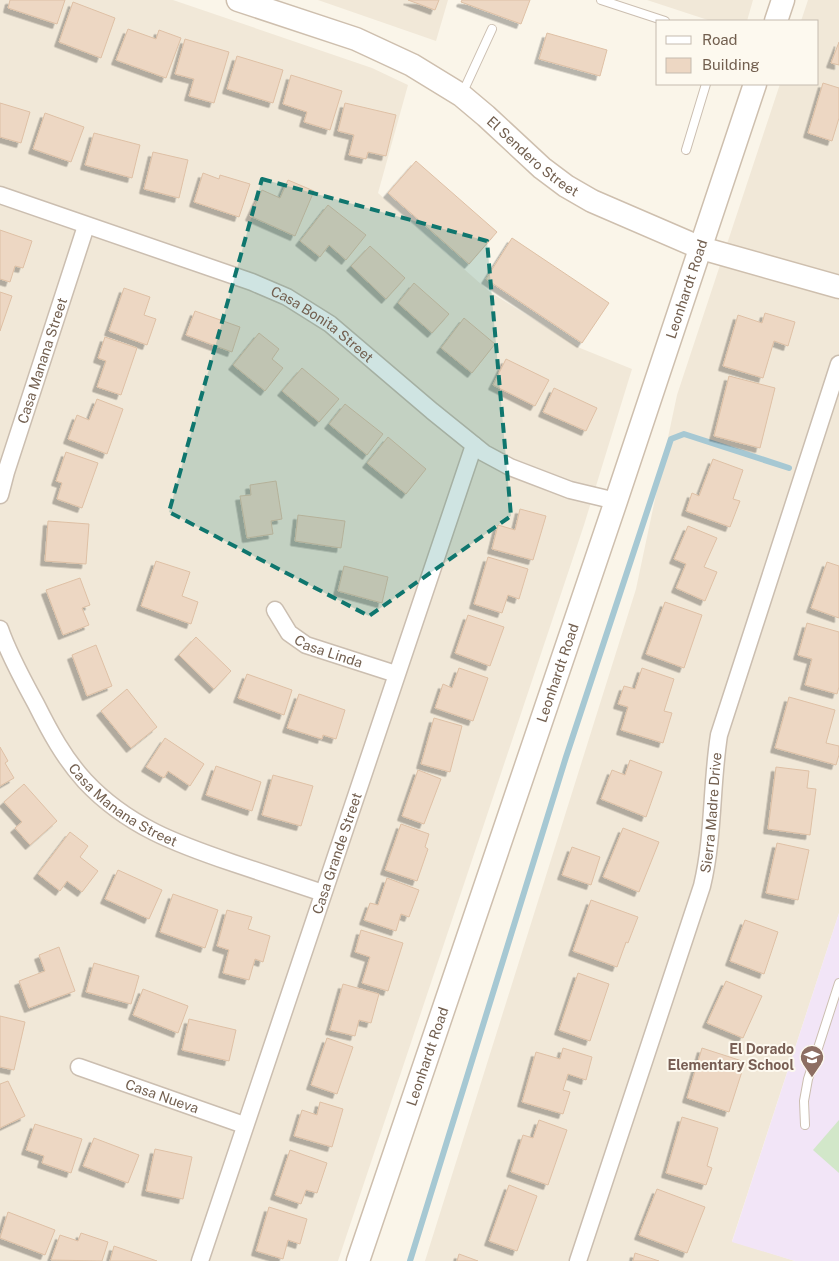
<svg xmlns="http://www.w3.org/2000/svg" width="839" height="1261" font-family="'Public Sans',sans-serif">
  <defs>
    <filter id="shadow"><feDropShadow dx="-4.5" dy="4.5" stdDeviation="0" flood-color="#0004"/></filter>
  </defs>
  <rect width="100%" height="100%" fill="#faf5e9"/>
  <path fill="#f1e8d8" d="M 0,0 L 173,0 L 372,68 L 408,85 L 378,193 L 490,292 L 580,348 L 632,369 L 584,525 L 338,1261 L 0,1261 Z
    M 318,0 L 448,0 L 436,41 Z
    M 647,0 L 753,0 L 747,21 L 711,21 Z
    M 808,0 L 839,0 L 839,913 L 732,1241 L 795,1261 L 425,1261 L 636,589 L 677,395 L 780,84 L 818,84 L 818,21 L 801,21 Z"/>
  <path fill="#f2e5f7" d="M 839,913 L 839,1261 L 795,1261 L 732,1242 Z"/>
  <path fill="#d2e7c9" d="M 839,1120 L 839,1173 L 813,1150 Z"/>
  <g fill="none" stroke-linecap="round" stroke-linejoin="round">
    <path stroke="#a6c8d3" stroke-width="6" d="M 410,1261 L 566,757 L 671,439 L 684,434 L 789,468"/>
  </g>
  <path fill="#edd7c3" stroke="#dec0a5" filter="url(#shadow)" d="M 10,0 L 65,0 L 57,24 L 8,8 Z
    M 408,0 L 439,0 L 435,10 Z
    M 462,0 L 530,0 L 521,24 L 461,2 Z
    M 73,2 L 115,18 L 101,58 L 59,42 Z
    M 128,29 L 156,39 L 159,30 L 181,38 L 166,78 L 116,60 Z
    M 547,33 L 607,50 L 600,76 L 539,59 Z
    M 185,39 L 229,52 L 214,103 L 189,96 L 194,79 L 175,74 Z
    M 839,42 L 839,65 L 831,63 Z
    M 237,56 L 283,70 L 273,103 L 227,89 Z
    M 291,75 L 342,91 L 330,130 L 304,122 L 307,112 L 283,104 Z
    M 823,83 L 839,88 L 839,118 L 832,141 L 808,133 Z
    M 0,103 L 30,112 L 21,143 L 0,137 Z
    M 345,103 L 396,115 L 386,156 L 368,152 L 366,159 L 349,155 L 354,135 L 338,131 Z
    M 45,113 L 84,127 L 71,162 L 33,149 Z
    M 94,133 L 140,145 L 132,178 L 85,165 Z
    M 153,152 L 188,160 L 179,198 L 144,189 Z
    M 416,161 L 497,232 L 469,264 L 388,193 Z
    M 203,173 L 219,179 L 220,175 L 250,184 L 239,217 L 194,202 Z
    M 288,180 L 314,191 L 295,236 L 250,216 L 262,190 L 280,198 Z
    M 328,205 L 366,235 L 346,260 L 329,245 L 320,257 L 300,241 Z
    M 0,230 L 32,241 L 23,268 L 15,266 L 10,282 L 0,279 Z
    M 512,238 L 609,303 L 582,343 L 486,279 Z
    M 370,246 L 405,278 L 386,299 L 351,266 Z
    M 414,283 L 449,314 L 432,333 L 398,303 Z
    M 124,288 L 150,297 L 144,315 L 156,319 L 147,345 L 109,331 Z
    M 0,292 L 12,296 L 0,331 Z
    M 195,311 L 240,327 L 232,352 L 186,335 Z
    M 765,313 L 795,322 L 788,346 L 774,341 L 763,378 L 723,366 L 738,315 L 762,323 Z
    M 464,318 L 495,344 L 472,373 L 441,348 Z
    M 259,333 L 279,349 L 272,359 L 283,368 L 265,391 L 233,365 Z
    M 105,337 L 137,348 L 121,395 L 97,387 L 106,361 L 98,358 Z
    M 506,359 L 549,380 L 535,406 L 493,385 Z
    M 302,368 L 339,399 L 319,422 L 282,391 Z
    M 729,376 L 775,388 L 760,448 L 714,436 Z
    M 554,388 L 597,408 L 586,431 L 543,412 Z
    M 97,399 L 123,409 L 107,454 L 68,439 L 77,415 L 89,420 Z
    M 345,404 L 383,434 L 367,455 L 329,424 Z
    M 388,437 L 426,469 L 406,494 L 367,463 Z
    M 66,452 L 98,463 L 82,508 L 57,499 L 62,483 L 56,481 Z
    M 713,459 L 743,470 L 733,499 L 740,501 L 730,527 L 686,511 L 692,493 L 699,496 Z
    M 276,481 L 282,519 L 271,521 L 273,534 L 247,538 L 240,496 L 251,495 L 250,485 Z
    M 520,509 L 546,516 L 533,560 L 492,549 L 498,525 L 515,530 Z
    M 298,515 L 345,521 L 341,548 L 295,541 Z
    M 48,521 L 89,524 L 86,564 L 45,561 Z
    M 688,526 L 717,538 L 704,567 L 717,572 L 705,601 L 676,588 L 686,564 L 674,559 Z
    M 488,557 L 528,569 L 519,599 L 508,595 L 502,613 L 474,604 Z
    M 156,561 L 190,572 L 182,596 L 198,602 L 191,624 L 141,606 Z
    M 827,562 L 839,566 L 839,618 L 811,608 Z
    M 344,566 L 388,577 L 382,603 L 338,591 Z
    M 80,578 L 90,605 L 82,608 L 89,625 L 63,635 L 46,590 Z
    M 665,602 L 702,615 L 684,668 L 646,654 Z
    M 468,615 L 504,627 L 490,666 L 455,653 Z
    M 807,623 L 839,632 L 839,687 L 837,694 L 805,685 L 812,659 L 798,655 Z
    M 196,637 L 231,671 L 214,689 L 179,655 Z
    M 96,645 L 112,686 L 87,696 L 72,655 Z
    M 459,668 L 488,678 L 473,721 L 435,708 L 443,684 L 452,688 Z
    M 642,668 L 674,679 L 664,711 L 672,713 L 663,743 L 621,730 L 628,707 L 618,704 L 624,686 L 635,689 Z
    M 247,674 L 292,690 L 284,715 L 238,698 Z
    M 127,689 L 157,727 L 131,748 L 101,711 Z
    M 299,694 L 345,710 L 336,739 L 323,735 L 322,739 L 287,728 Z
    M 789,697 L 835,710 L 826,743 L 839,746 L 839,755 L 836,765 L 775,748 Z
    M 434,718 L 462,726 L 450,772 L 421,764 Z
    M 165,738 L 204,764 L 190,786 L 168,771 L 164,778 L 146,767 Z
    M 0,747 L 8,761 L 5,763 L 14,778 L 0,786 Z
    M 630,760 L 662,772 L 646,817 L 601,799 L 612,770 L 625,775 Z
    M 216,766 L 261,782 L 252,811 L 206,795 Z
    M 776,767 L 809,771 L 807,788 L 816,789 L 810,835 L 768,829 Z
    M 418,770 L 441,779 L 424,824 L 402,816 Z
    M 273,775 L 313,786 L 301,826 L 262,815 Z
    M 24,784 L 57,821 L 30,845 L 15,828 L 22,822 L 4,802 Z
    M 401,824 L 429,834 L 425,847 L 428,849 L 417,881 L 385,870 Z
    M 623,828 L 659,842 L 639,892 L 603,877 Z
    M 70,832 L 88,846 L 80,857 L 98,871 L 82,892 L 67,881 L 60,891 L 38,874 Z
    M 777,843 L 809,850 L 798,900 L 766,893 Z
    M 572,847 L 600,857 L 591,885 L 562,875 Z
    M 118,870 L 162,890 L 149,919 L 105,899 Z
    M 387,878 L 419,890 L 409,917 L 401,914 L 396,931 L 364,920 L 370,903 L 378,905 Z
    M 173,894 L 218,910 L 205,948 L 160,932 Z
    M 591,900 L 638,917 L 628,943 L 626,942 L 617,967 L 573,951 Z
    M 227,910 L 252,917 L 248,929 L 270,936 L 263,962 L 255,959 L 249,980 L 223,973 L 229,950 L 217,946 Z
    M 745,920 L 778,932 L 764,974 L 730,961 Z
    M 361,930 L 403,943 L 388,991 L 362,983 L 370,957 L 355,952 Z
    M 59,947 L 75,991 L 29,1008 L 19,981 L 45,971 L 39,955 Z
    M 94,963 L 139,976 L 131,1004 L 86,992 Z
    M 578,973 L 609,984 L 590,1041 L 559,1030 Z
    M 726,981 L 762,996 L 743,1038 L 707,1023 Z
    M 343,984 L 379,994 L 371,1023 L 359,1020 L 355,1036 L 330,1030 Z
    M 143,989 L 188,1006 L 178,1033 L 133,1015 Z
    M 0,1016 L 25,1022 L 14,1070 L 0,1067 Z
    M 189,1019 L 236,1030 L 229,1061 L 182,1050 Z
    M 327,1038 L 353,1047 L 337,1094 L 311,1085 Z
    M 563,1048 L 592,1057 L 586,1080 L 568,1074 L 563,1090 L 570,1092 L 563,1114 L 522,1102 L 536,1052 L 560,1059 Z
    M 702,1048 L 745,1062 L 729,1112 L 687,1098 Z
    M 8,1081 L 25,1116 L 0,1128 L 0,1084 Z
    M 320,1102 L 343,1109 L 332,1147 L 294,1136 L 302,1110 L 317,1115 Z
    M 682,1117 L 718,1128 L 707,1166 L 712,1168 L 706,1185 L 666,1173 Z
    M 539,1120 L 567,1130 L 548,1185 L 511,1172 L 523,1135 L 533,1138 Z
    M 35,1124 L 82,1139 L 71,1173 L 42,1163 L 44,1156 L 26,1150 Z
    M 94,1138 L 139,1155 L 128,1183 L 83,1166 Z
    M 155,1149 L 192,1157 L 183,1199 L 146,1191 Z
    M 290,1150 L 327,1163 L 317,1193 L 306,1190 L 301,1204 L 275,1195 Z
    M 509,1185 L 537,1196 L 517,1251 L 489,1241 Z
    M 657,1189 L 705,1207 L 687,1253 L 639,1235 Z
    M 269,1207 L 307,1219 L 300,1244 L 288,1240 L 283,1259 L 256,1251 Z
    M 8,1212 L 55,1230 L 45,1255 L 0,1238 Z
    M 81,1233 L 108,1242 L 102,1261 L 51,1260 L 60,1235 L 78,1241 Z
    M 114,1246 L 157,1261 L 110,1261 Z
    M 635,1253 L 659,1261 L 633,1261 Z
    M 459,1254 L 478,1261 L 457,1261 Z"/>
  <g fill="none" stroke-linecap="round" stroke-linejoin="round">
    <g stroke="#cbbeb0" stroke-width="10">
      <path id="lane" d="M 601,0 L 665,21
        M 462,94 L 492,29
        M 686,150 L 706,84
        M 805,1125 L 804,1101 L 808,1079 L 839,983"/>
    </g>
    <g stroke="#cbbeb0" stroke-width="19">
      <g id="street">
        <path id="s1" d="M 0,195 L 252,282 L 287,297 L 330,324 L 432,411 L 484,453 L 510,467 L 570,490 L 616,501"/>
        <path id="s2" d="M 0,495 L 6,472 L 86,226"/>
        <path id="s3" d="M 275,610 L 289,633 L 306,645 L 396,674"/>
        <path id="s4" d="M 0,629 C 9,655 23,680 36,704 C 50,732 64,758 85,781 C 127,826 177,844 233,863 C 263,873 293,883 323,893"/>
        <path id="s5" d="M 79,1067 L 244,1125"/>
        <path id="s6" d="M 200,1261 L 474,445"/>
        <path id="s7" d="M 578,1261 L 702,886 C 714,836 711,786 719,735 L 839,364"/>
      </g>
    </g>
    <g stroke="#cebfae" stroke-width="25">
      <g id="secondary">
        <path id="s8" d="M 238,0 L 356,39 L 412,65 L 461,95 L 486,116 L 542,168 L 566,186 L 592,201 L 701,248 L 839,287"/>
        <path d="M 776,21 L 783,0"/>
        <path id="s9" d="M 358,1261 L 616,501 L 755,84"/>
      </g>
    </g>
    <use href="#lane" stroke="#fff" stroke-width="8"/>
    <use href="#street" stroke="#fff" stroke-width="16"/>
    <use href="#secondary" stroke="#fff" stroke-width="22"/>
  </g>
  <path fill="#0f766e" fill-opacity="0.2" stroke="#0f766e" stroke-width="4" stroke-dasharray="10 6" stroke-linejoin="round" d="M 262,179 L 487,241 L 511,516 L 369,616 L 169,512 Z"/>
  <defs>
    <g id="school-pin" transform="scale(1.25)"><path d="M0 17L-7.5 6A9.5 9.5 0 1 1 7.5 6Z" fill="#8d6e63" stroke="#fdf9ef"/><path d="M0-5L7-2L0 1L-7-2ZM-4 1L0 2.5L4 1V4Q0 6-4 4Z" fill="#fff"/></g>
  </defs>
  <g fill-rule="evenodd">
    <use href="#school-pin" x="812" y="1057"/>
  </g>
  <g text-anchor="middle" stroke-width="4" stroke-linejoin="round" paint-order="stroke">
    <g font-size="14" fill="#725f4f" stroke="#fdf9ef">
      <text dy="5" stroke="none"><textPath href="#s8" startOffset="338">El Sendero Street</textPath></text>
      <text dy="5" stroke="none"><textPath href="#s9" startOffset="1026">Leonhardt Road</textPath></text>
      <text dy="5" stroke="none"><textPath href="#s1" startOffset="349">Casa Bonita Street</textPath></text>
      <text dy="5" stroke="none"><textPath href="#s2" startOffset="141">Casa Manana Street</textPath></text>
      <text dy="5" stroke="none"><textPath href="#s3" startOffset="71">Casa Linda</textPath></text>
      <text dy="5" stroke="none"><textPath href="#s9" startOffset="621">Leonhardt Road</textPath></text>
      <text dy="5" stroke="none"><textPath href="#s4" startOffset="220">Casa Manana Street</textPath></text>
      <text dy="5" stroke="none"><textPath href="#s7" startOffset="469">Sierra Madre Drive</textPath></text>
      <text dy="5" stroke="none"><textPath href="#s6" startOffset="430">Casa Grande Street</textPath></text>
      <text dy="5" stroke="none"><textPath href="#s9" startOffset="216">Leonhardt Road</textPath></text>
      <text dy="5" stroke="none"><textPath href="#s5" startOffset="88">Casa Nueva</textPath></text>
    </g>
    <g font-size="14" font-weight="bold" fill="#785e54" stroke="#fdf9ef" text-anchor="end">
      <text x="794" y="1054">El Dorado<tspan x="794" dy="16">Elementary School</tspan></text>
    </g>
  </g>
  <rect x="656" y="20" width="162" height="65" fill="#fdf9ef" stroke="#c5bbaf"/>
  <rect x="666" y="36" width="25" height="8" fill="#ffffff" stroke="#c5bbaf"/>
  <text x="702" y="45" font-size="15" fill="#725f4f">Road</text>
  <rect x="666" y="58" width="25" height="15" fill="#edd7c3" stroke="#c5bbaf"/>
  <text x="702" y="70" font-size="15" fill="#725f4f">Building</text>
</svg>
